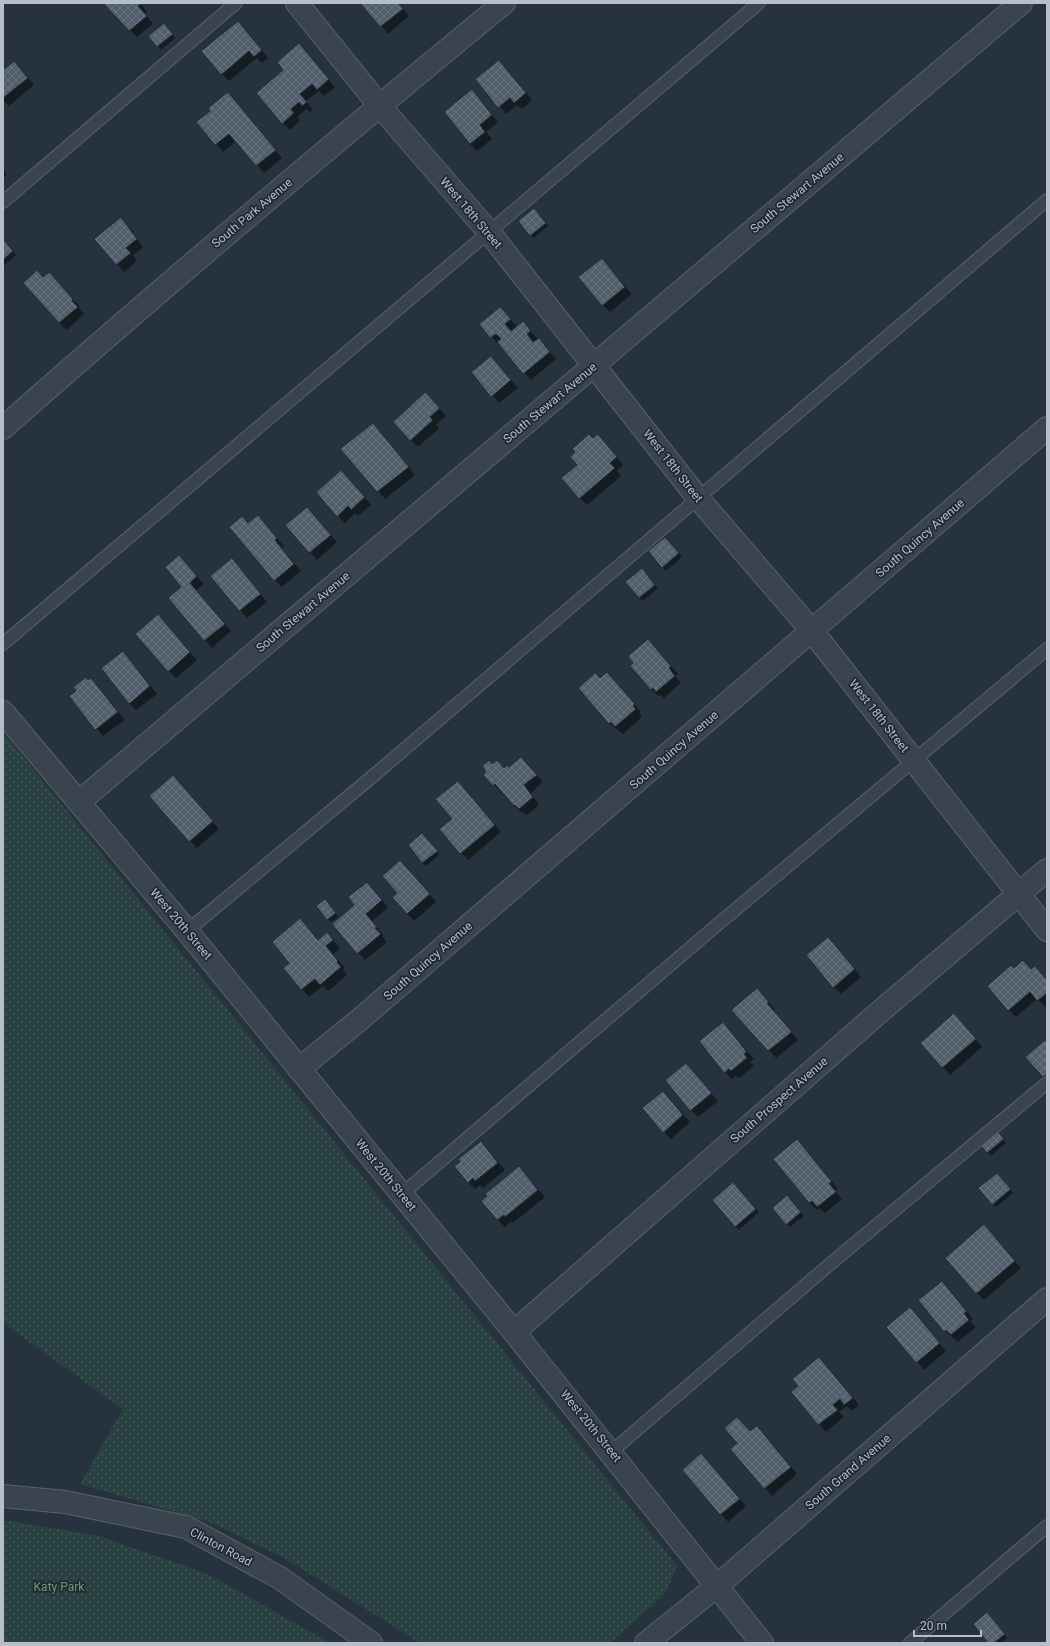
<svg xmlns="http://www.w3.org/2000/svg" width="1050" height="1646" font-family="Roboto,sans-serif">
  <defs>
    <pattern id="grass-dots" width="8" height="8" patternUnits="userSpaceOnUse"><rect width="8" height="8" fill="#294140"/><path d="M2 2h.1M6 6h.1" fill="none" stroke="#465b5a" stroke-width="1.8" stroke-linecap="round"/></pattern>
    <pattern id="building-cross-hatch" width="8" height="8" patternUnits="userSpaceOnUse"><rect width="8" height="8" fill="#515e6c"/><path d="M0 0l8 8M0 8l8-8" fill="none" stroke="#687380"/></pattern>
  </defs>
  <rect width="100%" height="100%" fill="#26333e"/>
  <path fill="url(#grass-dots)" d="M 3,732 L 677,1566 L 665,1594 L 610,1643 L 420,1643 L 286,1559 L 213,1523 L 80,1484 L 123,1409 L 3,1323 Z
    M 3,1520 L 99,1536 L 210,1575 L 330,1643 L 3,1643 Z"/>
  <path fill="#0007" d="M 105,3 L 140,3 L 147,12 L 145,14 L 153,24 L 137,37 L 119,20 Z
    M 362,3 L 398,3 L 409,16 L 388,34 Z
    M 167,28 L 175,38 L 161,50 L 158,46 Z
    M 245,29 L 268,58 L 262,63 L 257,58 L 229,81 L 222,74 Z
    M 306,52 L 335,87 L 324,96 L 319,91 L 306,101 L 313,110 L 310,112 L 307,109 L 297,117 L 300,121 L 290,130 L 283,123 Z
    M 506,68 L 532,100 L 522,109 L 517,105 L 506,114 L 477,79 Z
    M 21,69 L 34,85 L 9,106 L 3,100 L 3,71 Z
    M 472,91 L 498,122 L 486,132 L 492,139 L 477,151 L 470,144 Z
    M 235,101 L 282,158 L 264,173 L 236,141 L 223,152 L 198,122 Z
    M 3,169 L 7,174 L 3,178 Z
    M 537,213 L 548,226 L 534,238 L 530,235 Z
    M 121,218 L 134,232 L 132,233 L 143,247 L 133,255 L 137,261 L 124,272 L 96,239 Z
    M 3,240 L 16,255 L 3,266 Z
    M 602,259 L 632,294 L 610,312 L 603,305 Z
    M 43,278 L 56,280 L 80,307 L 79,308 L 84,314 L 67,330 L 59,323 Z
    M 507,315 L 517,327 L 523,323 L 556,359 L 531,380 L 481,325 Z
    M 491,357 L 518,388 L 499,403 L 473,372 Z
    M 432,401 L 446,416 L 436,425 L 439,428 L 418,447 L 411,440 Z
    M 373,424 L 415,475 L 385,499 L 342,449 Z
    M 593,440 L 605,443 L 623,465 L 617,470 L 621,476 L 587,505 L 580,498 L 576,453 Z
    M 348,478 L 371,505 L 358,516 L 355,513 L 345,523 L 338,516 Z
    M 314,515 L 337,542 L 317,560 L 287,525 Z
    M 258,516 L 284,546 L 281,548 L 301,571 L 282,587 L 275,580 L 249,524 Z
    M 668,541 L 682,557 L 666,571 L 649,551 Z
    M 179,556 L 204,584 L 196,590 L 231,631 L 212,648 L 169,598 L 183,587 Z
    M 239,567 L 267,602 L 247,618 L 212,576 Z
    M 645,573 L 658,588 L 643,601 L 639,598 Z
    M 165,623 L 197,660 L 176,678 L 169,671 Z
    M 655,647 L 678,674 L 675,676 L 681,683 L 664,698 L 660,695 L 658,696 L 651,689 Z
    M 123,652 L 157,694 L 136,710 L 129,703 Z
    M 607,673 L 641,712 L 639,713 L 642,717 L 623,734 L 610,724 L 579,688 L 600,680 Z
    M 91,679 L 125,720 L 103,736 L 70,696 Z
    M 493,765 L 504,768 L 528,765 L 543,782 L 531,793 L 539,805 L 527,815 L 523,812 L 522,813 L 484,775 Z
    M 180,783 L 219,829 L 197,848 L 190,841 Z
    M 465,789 L 501,832 L 468,860 L 440,829 L 453,819 Z
    M 426,837 L 440,854 L 426,866 L 409,845 Z
    M 407,869 L 436,902 L 414,921 L 393,897 L 398,893 Z
    M 374,890 L 388,908 L 372,921 L 383,935 L 382,936 L 387,942 L 365,960 L 333,924 Z
    M 328,904 L 338,917 L 331,922 L 327,919 Z
    M 307,927 L 318,940 L 327,934 L 340,948 L 333,954 L 345,968 L 343,970 L 347,975 L 328,991 L 323,986 L 309,997 L 284,968 L 291,963 Z
    M 835,945 L 861,977 L 841,994 L 834,987 Z
    M 1014,969 L 1031,970 L 1047,981 L 1047,1006 L 1045,1007 L 1037,999 L 1016,1017 L 1009,1010 Z
    M 764,997 L 775,1010 L 773,1011 L 798,1040 L 776,1058 L 752,1030 Z
    M 961,1022 L 982,1047 L 950,1075 L 921,1043 Z
    M 723,1023 L 754,1059 L 750,1062 L 754,1066 L 739,1078 L 736,1076 L 732,1079 L 725,1072 Z
    M 686,1064 L 718,1101 L 698,1117 L 691,1110 Z
    M 670,1099 L 690,1122 L 671,1139 L 664,1132 Z
    M 1001,1137 L 1006,1143 L 991,1156 L 982,1146 Z
    M 481,1142 L 505,1170 L 483,1188 L 480,1185 L 475,1189 L 468,1182 L 461,1162 Z
    M 804,1148 L 838,1189 L 835,1191 L 842,1199 L 825,1213 L 819,1208 L 817,1210 L 810,1203 L 774,1159 Z
    M 519,1167 L 545,1197 L 513,1223 L 511,1221 L 505,1227 L 498,1220 Z
    M 1000,1177 L 1013,1193 L 996,1207 L 992,1204 Z
    M 737,1186 L 759,1212 L 739,1230 L 713,1201 Z
    M 791,1199 L 804,1216 L 790,1227 L 786,1224 Z
    M 991,1233 L 1021,1268 L 984,1300 L 977,1293 Z
    M 949,1289 L 973,1319 L 970,1321 L 976,1327 L 958,1342 L 945,1331 Z
    M 917,1316 L 946,1351 L 924,1370 L 887,1327 Z
    M 826,1365 L 859,1405 L 852,1411 L 847,1406 L 839,1412 L 844,1417 L 826,1432 L 792,1392 Z
    M 757,1427 L 797,1474 L 772,1496 L 732,1449 Z
    M 708,1461 L 746,1506 L 728,1522 L 683,1470 Z
    M 990,1617 L 1007,1638 L 1001,1643 L 989,1643 Z"/>
  <path fill="url(#building-cross-hatch)" stroke="#212b36" d="M 103,3 L 140,3 L 141,4 L 138,6 L 147,16 L 129,31 Z
    M 360,3 L 398,3 L 403,9 L 380,27 Z
    M 238,21 L 262,50 L 254,57 L 249,51 L 221,75 L 201,51 Z
    M 164,23 L 173,34 L 157,47 L 148,36 Z
    M 299,43 L 329,79 L 317,90 L 312,84 L 300,94 L 307,102 L 302,106 L 299,102 L 291,109 L 294,113 L 282,124 L 256,93 L 283,70 L 277,62 Z
    M 499,60 L 526,93 L 514,103 L 510,98 L 498,108 L 475,79 Z
    M 14,61 L 28,78 L 3,98 L 3,70 Z
    M 472,89 L 492,115 L 480,125 L 485,132 L 470,144 L 444,112 Z
    M 228,92 L 276,150 L 256,166 L 229,134 L 215,145 L 196,122 L 210,111 L 208,108 Z
    M 534,208 L 546,223 L 530,236 L 518,221 Z
    M 121,217 L 137,239 L 126,248 L 131,253 L 116,265 L 94,239 Z
    M 3,239 L 13,251 L 3,260 Z
    M 602,258 L 625,287 L 602,306 L 578,277 Z
    M 37,270 L 43,277 L 49,272 L 73,299 L 72,301 L 78,307 L 59,323 L 23,283 Z
    M 500,307 L 511,319 L 505,324 L 511,331 L 523,321 L 531,331 L 527,334 L 533,342 L 539,338 L 550,352 L 523,374 L 497,342 L 501,339 L 496,334 L 490,338 L 479,324 Z
    M 491,356 L 511,380 L 491,397 L 471,372 Z
    M 425,392 L 440,408 L 430,417 L 433,420 L 410,441 L 393,422 Z
    M 373,423 L 409,467 L 377,492 L 340,449 Z
    M 589,434 L 593,438 L 598,434 L 617,457 L 610,463 L 615,468 L 579,499 L 561,478 L 577,465 L 570,457 L 575,452 L 572,449 Z
    M 341,470 L 365,497 L 351,510 L 348,506 L 337,517 L 316,492 Z
    M 307,507 L 331,535 L 309,553 L 285,525 Z
    M 258,515 L 277,538 L 275,540 L 294,564 L 274,581 L 229,527 L 242,516 L 248,523 Z
    M 665,537 L 679,553 L 662,568 L 648,551 Z
    M 179,555 L 197,576 L 190,583 L 225,624 L 204,641 L 168,598 L 181,587 L 165,567 Z
    M 232,558 L 261,594 L 239,611 L 210,576 Z
    M 642,568 L 655,585 L 639,598 L 625,582 Z
    M 158,614 L 190,652 L 168,672 L 135,634 Z
    M 648,639 L 671,666 L 669,668 L 675,676 L 656,692 L 653,688 L 651,690 L 630,666 L 633,663 L 628,656 Z
    M 123,651 L 150,686 L 129,704 L 101,668 Z
    M 607,672 L 635,704 L 633,706 L 636,709 L 615,727 L 611,722 L 609,724 L 578,688 L 595,673 L 600,678 Z
    M 86,677 L 88,680 L 91,678 L 118,712 L 95,730 L 69,696 L 76,691 L 73,687 Z
    M 521,757 L 537,775 L 524,785 L 533,797 L 519,809 L 515,805 L 514,806 L 495,784 L 493,786 L 483,775 L 486,772 L 482,766 L 489,760 L 492,764 L 497,760 L 504,768 L 507,765 L 509,767 Z
    M 173,775 L 213,821 L 189,842 L 149,796 Z
    M 458,781 L 495,825 L 460,854 L 439,829 L 452,819 L 435,799 Z
    M 422,833 L 438,851 L 422,863 L 408,845 Z
    M 400,860 L 430,894 L 407,914 L 392,897 L 397,893 L 382,876 Z
    M 367,882 L 382,900 L 366,914 L 377,927 L 375,928 L 381,934 L 357,954 L 332,924 L 354,905 L 348,897 Z
    M 325,899 L 336,913 L 327,920 L 316,906 Z
    M 300,918 L 318,940 L 327,932 L 333,940 L 326,946 L 338,961 L 337,962 L 341,967 L 320,985 L 315,979 L 301,990 L 283,968 L 289,963 L 272,942 Z
    M 828,937 L 855,969 L 833,988 L 806,955 Z
    M 1023,960 L 1031,969 L 1035,966 L 1047,980 L 1047,993 L 1037,1001 L 1030,992 L 1008,1011 L 987,986 L 1011,965 L 1014,968 Z
    M 757,988 L 769,1002 L 767,1003 L 792,1032 L 768,1051 L 731,1010 Z
    M 954,1013 L 976,1039 L 942,1068 L 920,1043 Z
    M 723,1022 L 747,1052 L 744,1054 L 747,1058 L 731,1071 L 729,1069 L 724,1073 L 699,1041 Z
    M 1045,1040 L 1047,1043 L 1047,1074 L 1043,1077 L 1025,1057 Z
    M 686,1063 L 712,1093 L 690,1111 L 665,1080 Z
    M 663,1091 L 683,1115 L 663,1133 L 642,1108 Z
    M 998,1132 L 1004,1139 L 987,1153 L 981,1146 Z
    M 797,1139 L 832,1182 L 829,1183 L 836,1192 L 817,1207 L 812,1201 L 809,1203 L 773,1159 Z
    M 481,1141 L 498,1163 L 475,1181 L 473,1178 L 468,1183 L 454,1166 L 460,1162 L 458,1159 Z
    M 519,1166 L 538,1190 L 505,1217 L 504,1215 L 497,1220 L 481,1201 L 487,1196 L 485,1194 Z
    M 997,1173 L 1011,1189 L 992,1205 L 978,1188 Z
    M 733,1182 L 756,1209 L 735,1227 L 712,1200 Z
    M 787,1195 L 801,1212 L 786,1225 L 772,1208 Z
    M 984,1224 L 1015,1261 L 976,1294 L 945,1258 Z
    M 942,1281 L 967,1312 L 964,1313 L 969,1320 L 951,1335 L 946,1330 L 944,1332 L 918,1300 Z
    M 910,1307 L 940,1343 L 916,1363 L 886,1327 Z
    M 819,1357 L 853,1398 L 844,1405 L 840,1399 L 833,1405 L 838,1410 L 818,1425 L 791,1392 L 798,1386 L 792,1379 Z
    M 737,1417 L 750,1431 L 757,1426 L 791,1467 L 764,1489 L 730,1449 L 737,1443 L 724,1428 Z
    M 701,1453 L 740,1499 L 720,1515 L 682,1470 Z
    M 987,1612 L 1005,1634 L 994,1643 L 988,1643 L 973,1624 Z"/>
  <g fill="none" stroke-linecap="round" stroke-linejoin="round">
    <g stroke="#58626c" stroke-width="14">
      <path id="service" d="M 3,202 L 236,3
        M 3,644 L 759,3
        M 187,931 L 373,776 L 1047,200
        M 402,1194 L 717,925 L 1047,649
        M 611,1452 L 829,1265 L 1047,1083
        M 910,1643 L 1047,1526"/>
    </g>
    <g stroke="#58626c" stroke-width="24">
      <path id="minor" d="M 297,3 L 379,105 L 488,231 L 698,498 L 812,631 L 1047,930
        M 3,428 C 167,283 335,142 504,3
        M 79,802 L 1021,3
        M 299,1069 L 358,1021 L 1047,428
        M 514,1332 L 883,1009 L 1047,870"/>
    </g>
    <g stroke="#58626c" stroke-width="24">
      <path id="tertiary" d="M 3,712 L 187,931 L 514,1332 L 762,1643
        M 3,1496 L 65,1502 L 186,1527 L 280,1578 L 371,1643
        M 646,1643 L 717,1586 L 1047,1299"/>
    </g>
    <use href="#service" stroke="#3a444e" stroke-width="12"/>
    <use href="#minor" stroke="#3a444e" stroke-width="22"/>
    <use href="#tertiary" stroke="#3a444e" stroke-width="22"/>
  </g>
  <g text-anchor="middle" stroke-width="3.5" stroke-linejoin="round" paint-order="stroke">
    <g font-size="12" fill="#b6bfc9" stroke="#1f2934">
      <text transform="translate(797 193) rotate(-40)" y="4">South Stewart Avenue</text>
      <text transform="translate(252 213) rotate(-40)" y="4">South Park Avenue</text>
      <text transform="translate(471 213) rotate(50)" y="4">West 18th Street</text>
      <text transform="translate(550 403) rotate(-40)" y="4">South Stewart Avenue</text>
      <text transform="translate(673 466) rotate(52)" y="4">West 18th Street</text>
      <text transform="translate(920 538) rotate(-41)" y="4">South Quincy Avenue</text>
      <text transform="translate(303 612) rotate(-40)" y="4">South Stewart Avenue</text>
      <text transform="translate(879 716) rotate(52)" y="4">West 18th Street</text>
      <text transform="translate(674 750) rotate(-41)" y="4">South Quincy Avenue</text>
      <text transform="translate(181 924) rotate(50)" y="4">West 20th Street</text>
      <text transform="translate(428 961) rotate(-41)" y="4">South Quincy Avenue</text>
      <text transform="translate(779 1100) rotate(-41)" y="4">South Prospect Avenue</text>
      <text transform="translate(386 1175) rotate(51)" y="4">West 20th Street</text>
      <text transform="translate(591 1426) rotate(51)" y="4">West 20th Street</text>
      <text transform="translate(848 1472) rotate(-41)" y="4">South Grand Avenue</text>
      <text transform="translate(221 1547) rotate(28)" y="4">Clinton Road</text>
    </g>
    <g font-size="12" fill="#6e9974" stroke="#1f2934">
      <text x="59" y="1591">Katy Park</text>
    </g>
  </g>
  <rect width="1050" height="1646" fill="none" stroke="#b6bfc9" stroke-width="8"/>
  <path d="M914 1630v6h67v-6" fill="none" stroke="#b6bfc9" stroke-width="2"/>
  <text x="920" y="1630" font-size="12" fill="#b6bfc9" stroke="#1f2934" stroke-width="3" paint-order="stroke">20 m</text>
</svg>
